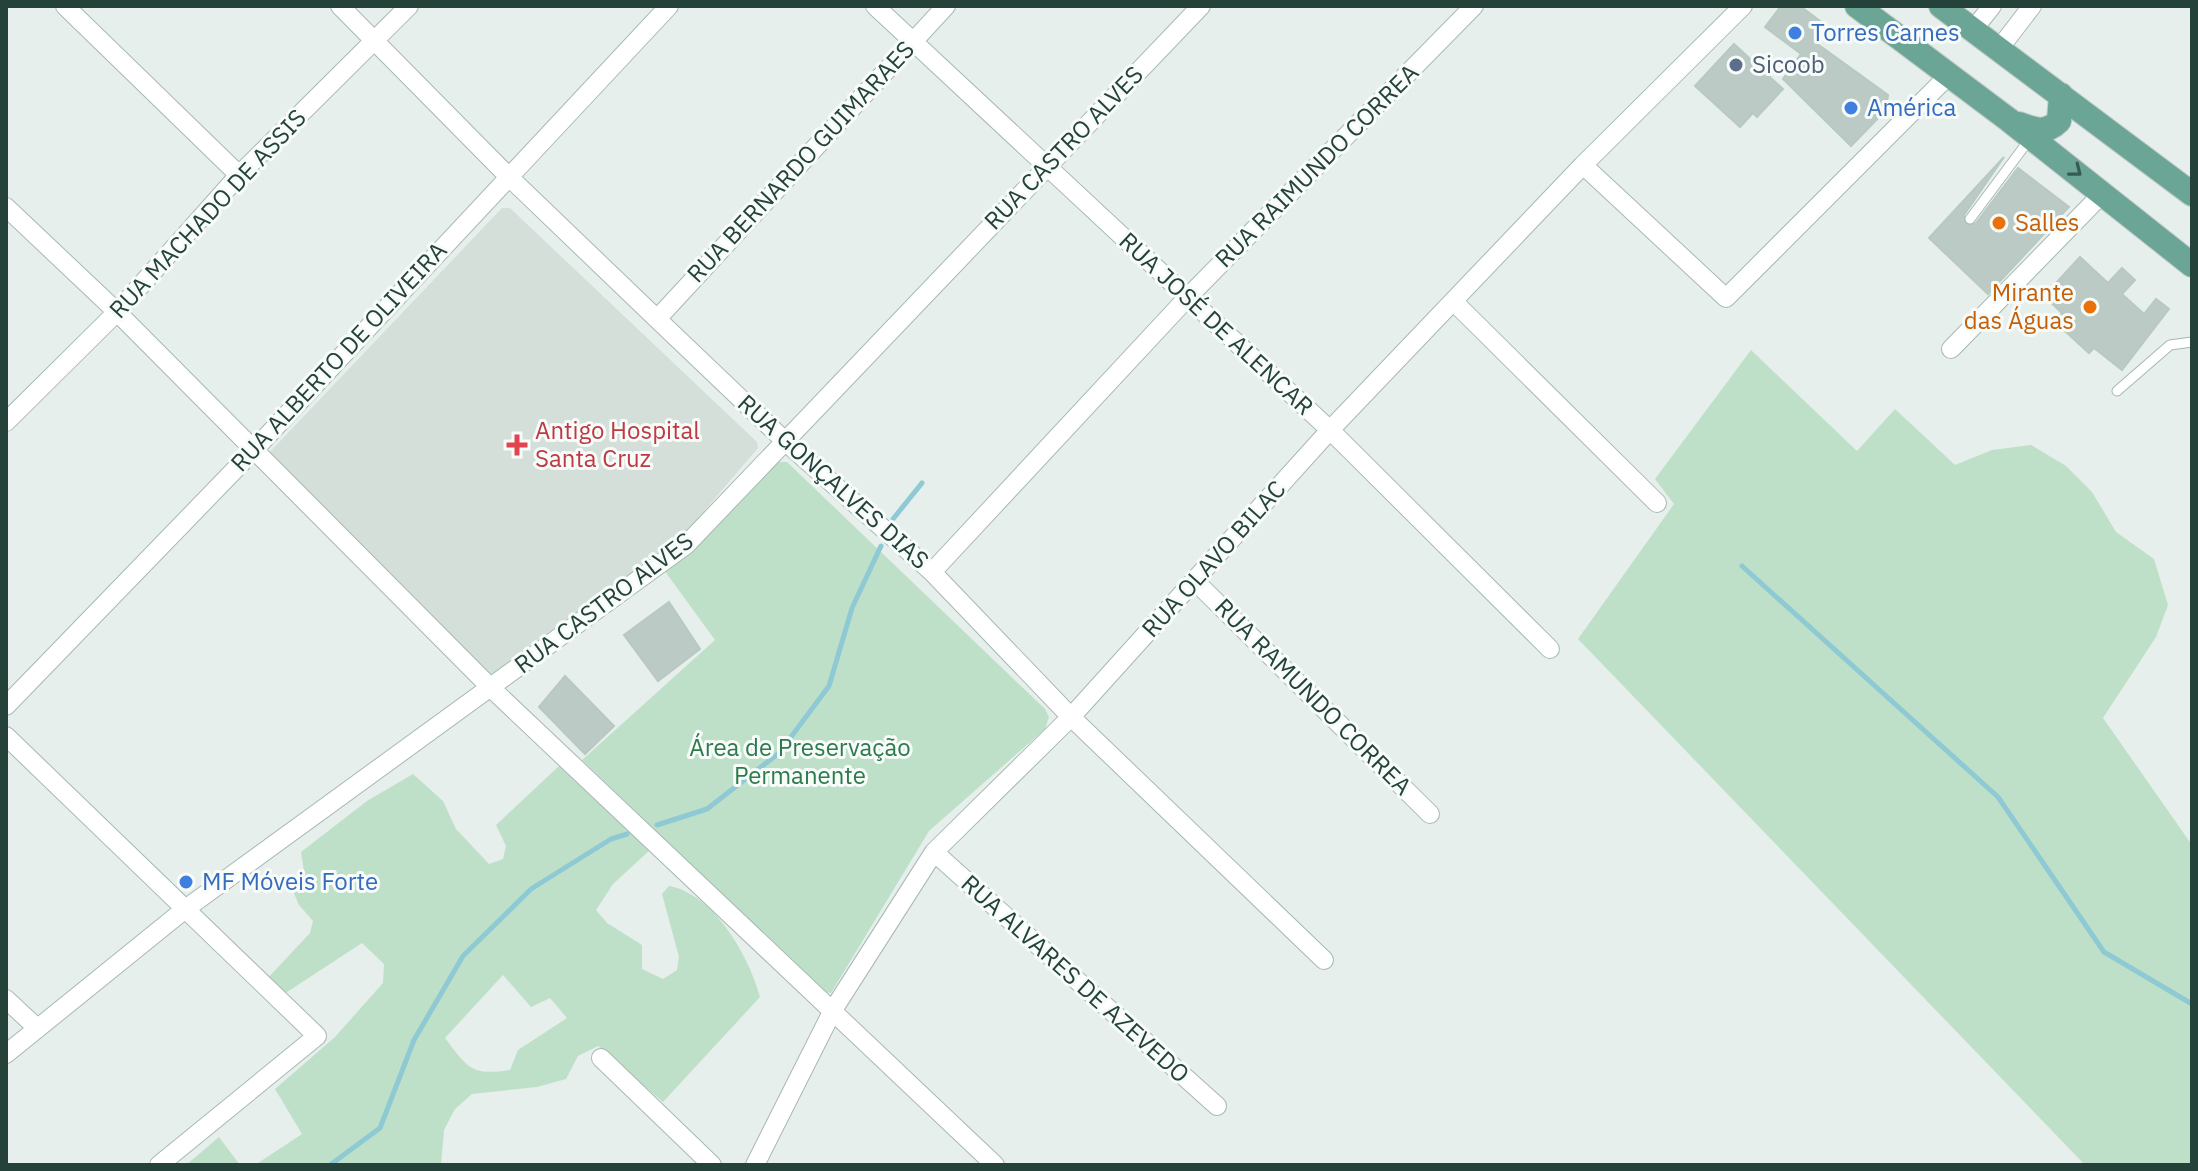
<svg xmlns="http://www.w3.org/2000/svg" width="2198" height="1171" font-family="'IBM Plex Sans',sans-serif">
  <rect width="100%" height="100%" fill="#e6efeb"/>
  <path fill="#d4dfda" d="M 502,208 L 510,208 L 757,442 L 758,448 L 681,538 L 512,658 L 497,675 L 491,675 L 266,456 Z"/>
  <path fill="#bfe0c8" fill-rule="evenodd" d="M 1751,350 L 1857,451 L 1895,409 L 1955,465 L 1992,450 L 2031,445 L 2066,466 L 2092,492 L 2116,532 L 2154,559 L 2168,605 L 2156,637 L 2103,718 L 2192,845 L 2192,1165 L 2085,1165 L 1578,639 L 1674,504 L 1655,479 Z
    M 779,462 L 787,462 L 1045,709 L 1049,717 L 1045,729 L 929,831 L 831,993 L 824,992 L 582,760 L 715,640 L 664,570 L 699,545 L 768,469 Z
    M 559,766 L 650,850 L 613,884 L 596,910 L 607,923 L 642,945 L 642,969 L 663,979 L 677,970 L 679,957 L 662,894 L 669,886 C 714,894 749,956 760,997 L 663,1102 L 598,1046 L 578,1056 L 566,1079 L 537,1087 L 472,1094 L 455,1109 L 444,1130 L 441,1165 L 255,1165 L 302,1134 L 275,1089 L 335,1037 L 383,983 L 384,964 L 362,943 L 281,996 L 265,981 L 310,933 L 313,921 L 299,905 L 293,891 L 304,871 L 301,852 L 367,801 L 413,774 L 443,801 L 456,829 L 489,864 L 503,859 L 506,846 L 496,825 ZM 503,975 L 531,1007 L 550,998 L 567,1018 L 518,1050 L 510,1070 C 471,1076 468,1068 445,1038 Z
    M 219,1137 L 240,1165 L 186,1165 Z"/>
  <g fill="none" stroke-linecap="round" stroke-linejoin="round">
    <path stroke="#8ec9d4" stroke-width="5" d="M 893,519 L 922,483
      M 1742,566 L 1998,797 L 2104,952 L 2192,1004
      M 657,825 L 707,809 L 779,753 L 829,686 L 852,608 L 881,546
      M 330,1165 L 380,1128 L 414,1040 L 463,956 L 531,889 L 611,839 L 627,834"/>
  </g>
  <path fill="#bbcac4" stroke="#b8c9c2" stroke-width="2" d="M 1781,6 L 1800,6 L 1824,24 L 1812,40 L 1888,95 L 1886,110 L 1851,146 L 1783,79 L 1801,54 L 1765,27 Z
    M 1734,44 L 1783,89 L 1757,117 L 1753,113 L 1740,127 L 1695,86 Z
    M 2004,157 L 1964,215 L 1966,225 L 1976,223 L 2018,168 L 2069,207 L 1988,294 L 1929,238 Z
    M 2080,257 L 2108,283 L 2122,268 L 2135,280 L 2122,294 L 2144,314 L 2156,299 L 2169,309 L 2122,370 L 2094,348 L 2089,353 L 2054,321 L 2062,313 L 2044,296 Z
    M 669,602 L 700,649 L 658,681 L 624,635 Z
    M 565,676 L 614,726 L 585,754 L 539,707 Z"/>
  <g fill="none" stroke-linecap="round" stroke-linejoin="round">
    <g stroke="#a8b8b2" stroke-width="11">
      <path id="service" d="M 1970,219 L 2029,140
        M 2117,391 L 2170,345 L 2192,342"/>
    </g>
    <g stroke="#a8b8b2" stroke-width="20">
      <path id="minor" d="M 65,6 L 239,175
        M 340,6 L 508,176 L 657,319 L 787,443 L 932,572 L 1071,717 L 1324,960
        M 875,6 L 1330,430 L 1550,649
        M 1973,30 L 1992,6
        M 1999,49 L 2032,6
        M 1583,165 L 1726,298 L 1949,75
        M 6,207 L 117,312 L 491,688 L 995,1165
        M 1453,301 L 1657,503
        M 657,319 L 946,6
        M 1951,349 L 2103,193
        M 6,422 L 117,312 L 239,175 L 409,6
        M 932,572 L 1188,297 L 1474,6
        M 1195,581 L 1430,814
        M 6,706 L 253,451 L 669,6
        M 6,736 L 317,1036 L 159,1165
        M 934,852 L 1217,1106
        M 6,999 L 36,1027
        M 6,1054 L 184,910 L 686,545 L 1201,6
        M 601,1058 L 712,1165
        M 755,1165 L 833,1010 L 934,852 L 1071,717 L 1330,430 L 1583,165 L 1743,6"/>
    </g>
    <g stroke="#c2cac8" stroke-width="26">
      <path id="primary" d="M 1857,6 L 2009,120 L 2192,265
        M 1941,6 L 2192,194
        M 2019,124 C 2035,130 2046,134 2059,121 L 2061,95"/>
    </g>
    <use href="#service" stroke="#fff" stroke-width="9"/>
    <use href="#minor" stroke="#fff" stroke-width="18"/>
    <use href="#primary" stroke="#6aa596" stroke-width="24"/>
  </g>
  <defs><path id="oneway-chevron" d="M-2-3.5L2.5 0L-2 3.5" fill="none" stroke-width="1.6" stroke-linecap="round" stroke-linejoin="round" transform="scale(2)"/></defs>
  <use stroke="#365b51" href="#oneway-chevron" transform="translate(2076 171) rotate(38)"/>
  <g fill="#3f7fe0" stroke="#f7fbf9" stroke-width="3">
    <circle cx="1795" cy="33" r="8"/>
    <circle cx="1851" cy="108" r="8"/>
    <circle cx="186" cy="882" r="8"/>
  </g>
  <circle fill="#5c6f8a" stroke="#f7fbf9" stroke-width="3" cx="1736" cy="65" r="8"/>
  <g fill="#e8710a" stroke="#f7fbf9" stroke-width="3">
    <circle cx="1999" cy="223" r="8"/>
    <circle cx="2090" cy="307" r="8"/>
  </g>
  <path fill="#e0444e" stroke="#f7fbf9" stroke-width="3" d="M513 433h8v8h8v8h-8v8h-8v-8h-8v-8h8z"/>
  <g text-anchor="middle" stroke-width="6" stroke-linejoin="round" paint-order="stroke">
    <g font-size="24" fill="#366cbe" stroke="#f7fbf9" text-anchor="start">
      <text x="1811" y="41">Torres Carnes</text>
      <text x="1867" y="116">América</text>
      <text x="202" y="890">MF Móveis Forte</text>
    </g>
    <g font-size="24" fill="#4e5e75" stroke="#f7fbf9" text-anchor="start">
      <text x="1752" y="73">Sicoob</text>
    </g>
    <g font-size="24" fill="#24423a" stroke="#f7fbf9">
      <text transform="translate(1064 148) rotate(-46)" y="8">RUA CASTRO ALVES</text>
      <text transform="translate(801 162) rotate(-47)" y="8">RUA BERNARDO GUIMARAES</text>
      <text transform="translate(1317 166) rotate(-45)" y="8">RUA RAIMUNDO CORREA</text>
      <text transform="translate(208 214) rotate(-47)" y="8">RUA MACHADO DE ASSIS</text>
      <text transform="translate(1216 324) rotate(43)" y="8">RUA JOSÉ DE ALENCAR</text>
      <text transform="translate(339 357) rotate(-47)" y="8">RUA ALBERTO DE OLIVEIRA</text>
      <text transform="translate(833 482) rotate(42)" y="8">RUA GONÇALVES DIAS</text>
      <text transform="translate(1214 559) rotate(-48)" y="8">RUA OLAVO BILAC</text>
      <text transform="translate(604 603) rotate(-37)" y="8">RUA CASTRO ALVES</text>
      <text transform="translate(1313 697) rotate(45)" y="8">RUA RAMUNDO CORREA</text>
      <text transform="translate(1075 979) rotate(42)" y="8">RUA ALVARES DE AZEVEDO</text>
    </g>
    <g font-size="24" fill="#c56008" stroke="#f7fbf9" text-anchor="start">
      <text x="2015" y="231">Salles</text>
      <text x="2074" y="301" text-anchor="end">Mirante<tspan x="2074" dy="28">das Águas</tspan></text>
    </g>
    <g font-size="24" fill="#be3a42" stroke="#f7fbf9" text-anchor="start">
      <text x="535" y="439">Antigo Hospital<tspan x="535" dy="28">Santa Cruz</tspan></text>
    </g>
    <g font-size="24" fill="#2d7a4b" stroke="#f7fbf9">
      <text x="800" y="756">Área de Preservação<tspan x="800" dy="28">Permanente</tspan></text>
    </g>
  </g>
  <rect width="2198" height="1171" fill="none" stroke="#24423a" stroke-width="16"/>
</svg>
